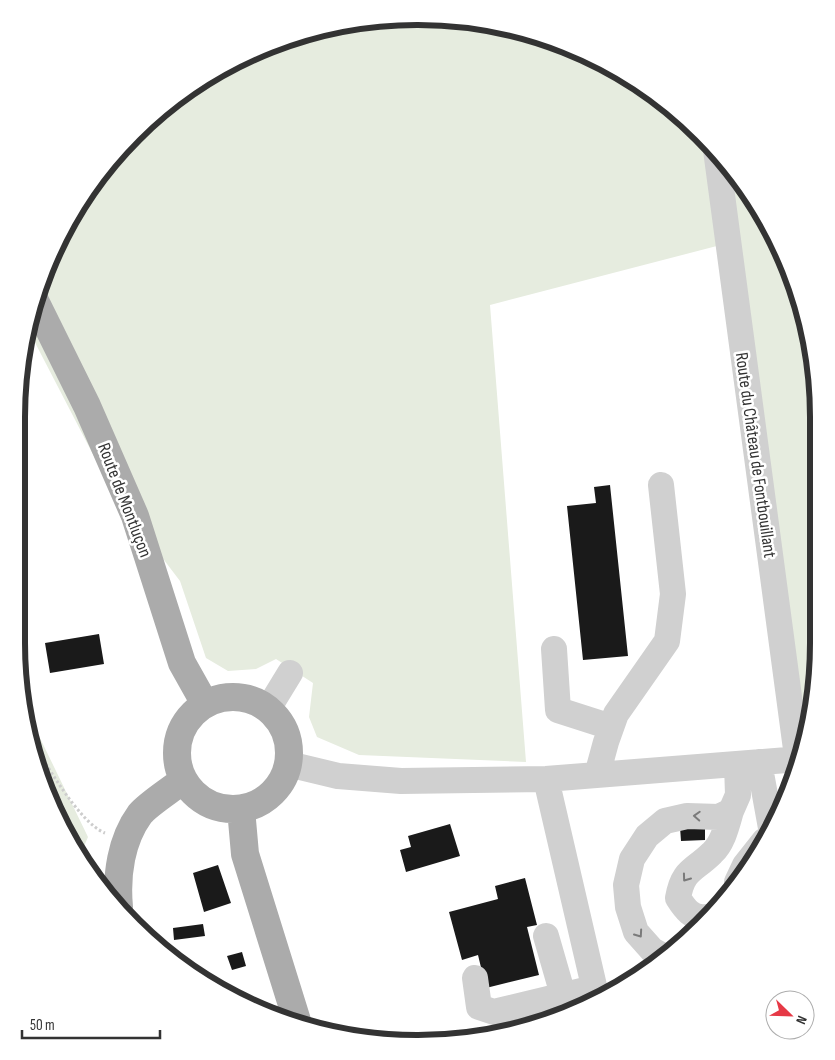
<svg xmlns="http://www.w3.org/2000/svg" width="835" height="1060" font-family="'Sofia Sans Condensed',sans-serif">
  <rect width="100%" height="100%" fill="#fff"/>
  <path fill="#e6ecdf" d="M 444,17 L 522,30 L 595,58 L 662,99 L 719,153 L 765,217 L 798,289 L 818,391 L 811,720 L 806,736 L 736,241 L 490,305 L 526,762 L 359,755 L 317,737 L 309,717 L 313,683 L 276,659 L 256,669 L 228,671 L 206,658 L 180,581 L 113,493 L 29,331 L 38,288 L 70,217 L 116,153 L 217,70 L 289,37 L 365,20 Z
    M 24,705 L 88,837 L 80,856 L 70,843 L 30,746 Z"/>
  <path fill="#1a1a1a" d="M 610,485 L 628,656 L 583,660 L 567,506 L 596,503 L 594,487 Z
    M 99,634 L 104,664 L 50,673 L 45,643 Z
    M 450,824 L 460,856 L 406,872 L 400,850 L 411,847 L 408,836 Z
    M 705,826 L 705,840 L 681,841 L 680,827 Z
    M 218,865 L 231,903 L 204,912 L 193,873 Z
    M 525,878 L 537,925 L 527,927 L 539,975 L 486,988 L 478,955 L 462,960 L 449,912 L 498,899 L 495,886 Z
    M 203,924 L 205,936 L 174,940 L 173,928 Z
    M 242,952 L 246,966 L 232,970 L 227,956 Z"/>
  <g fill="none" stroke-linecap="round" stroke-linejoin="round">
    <path stroke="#cdcdcd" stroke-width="3" stroke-dasharray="2.5 2.5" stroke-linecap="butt" d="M 28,734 C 43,759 79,823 105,833"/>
    <path stroke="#d0d0d0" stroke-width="26" d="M 716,150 L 798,764
      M 554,649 L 558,710 L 611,727
      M 268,709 L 290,673
      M 759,762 L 771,828
      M 288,764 L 338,776 L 401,781 L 546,779 L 800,759
      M 597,775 L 606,742 L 616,714 L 667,641 L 673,594 L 661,485
      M 546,779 L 597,999
      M 737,882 L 745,865 L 764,841
      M 706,917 C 692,919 685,909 678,898 C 683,869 694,871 712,853 C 723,843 727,825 731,811
      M 546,936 L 563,995
      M 665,957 L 652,950 L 636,932 L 628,907 L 626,885 L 632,859 L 647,836 L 665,821 L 687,816 L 719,817 L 731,811 L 738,795 L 737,764
      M 475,978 L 479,1007 L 494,1012 L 594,988"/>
    <path stroke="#ababab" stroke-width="28" d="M 35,301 L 87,406 L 135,516 L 182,663 L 205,704
      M177 753a56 56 0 1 1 112 0a56 56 0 1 1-112 0Z
      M 241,809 L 245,854 L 298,1024
      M 119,907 C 116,875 121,840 140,814 C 148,804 172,789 183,780"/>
  </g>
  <defs><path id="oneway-chevron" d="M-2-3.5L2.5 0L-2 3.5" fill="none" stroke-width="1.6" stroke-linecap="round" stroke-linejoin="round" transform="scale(1.25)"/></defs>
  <g stroke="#7a7a7a">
    <use href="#oneway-chevron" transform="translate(697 816) rotate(-177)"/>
    <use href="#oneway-chevron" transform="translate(686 878) rotate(126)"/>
    <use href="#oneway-chevron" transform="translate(639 934) rotate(55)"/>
  </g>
  <g text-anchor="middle" stroke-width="5" stroke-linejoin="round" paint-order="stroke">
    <g font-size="18" fill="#333" stroke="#fff">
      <text transform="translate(756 455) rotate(82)" y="6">Route du Château de Fontbouillant</text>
      <text transform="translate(125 500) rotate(69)" y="6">Route de Montluçon</text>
    </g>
  </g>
  <path d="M0 0H835V1060H0ZM417 25H418A392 392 0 0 1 810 417V643A392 392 0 0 1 418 1035H417A392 392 0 0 1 25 643V417A392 392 0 0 1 417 25Z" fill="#fff" fill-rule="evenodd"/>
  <path fill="none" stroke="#333" stroke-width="6" d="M417 25H418A392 392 0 0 1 810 417V643A392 392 0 0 1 418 1035H417A392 392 0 0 1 25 643V417A392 392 0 0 1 417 25Z"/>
  <g transform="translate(790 1015) rotate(113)"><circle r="24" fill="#ffffff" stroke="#adadad"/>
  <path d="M0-4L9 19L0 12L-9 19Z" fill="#e63946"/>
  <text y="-8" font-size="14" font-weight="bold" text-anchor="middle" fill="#333333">N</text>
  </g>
  <path d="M22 1030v8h138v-8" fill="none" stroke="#333333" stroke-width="2.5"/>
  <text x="30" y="1030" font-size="15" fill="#333333" stroke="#ffffff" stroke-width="4" paint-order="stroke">50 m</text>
</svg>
